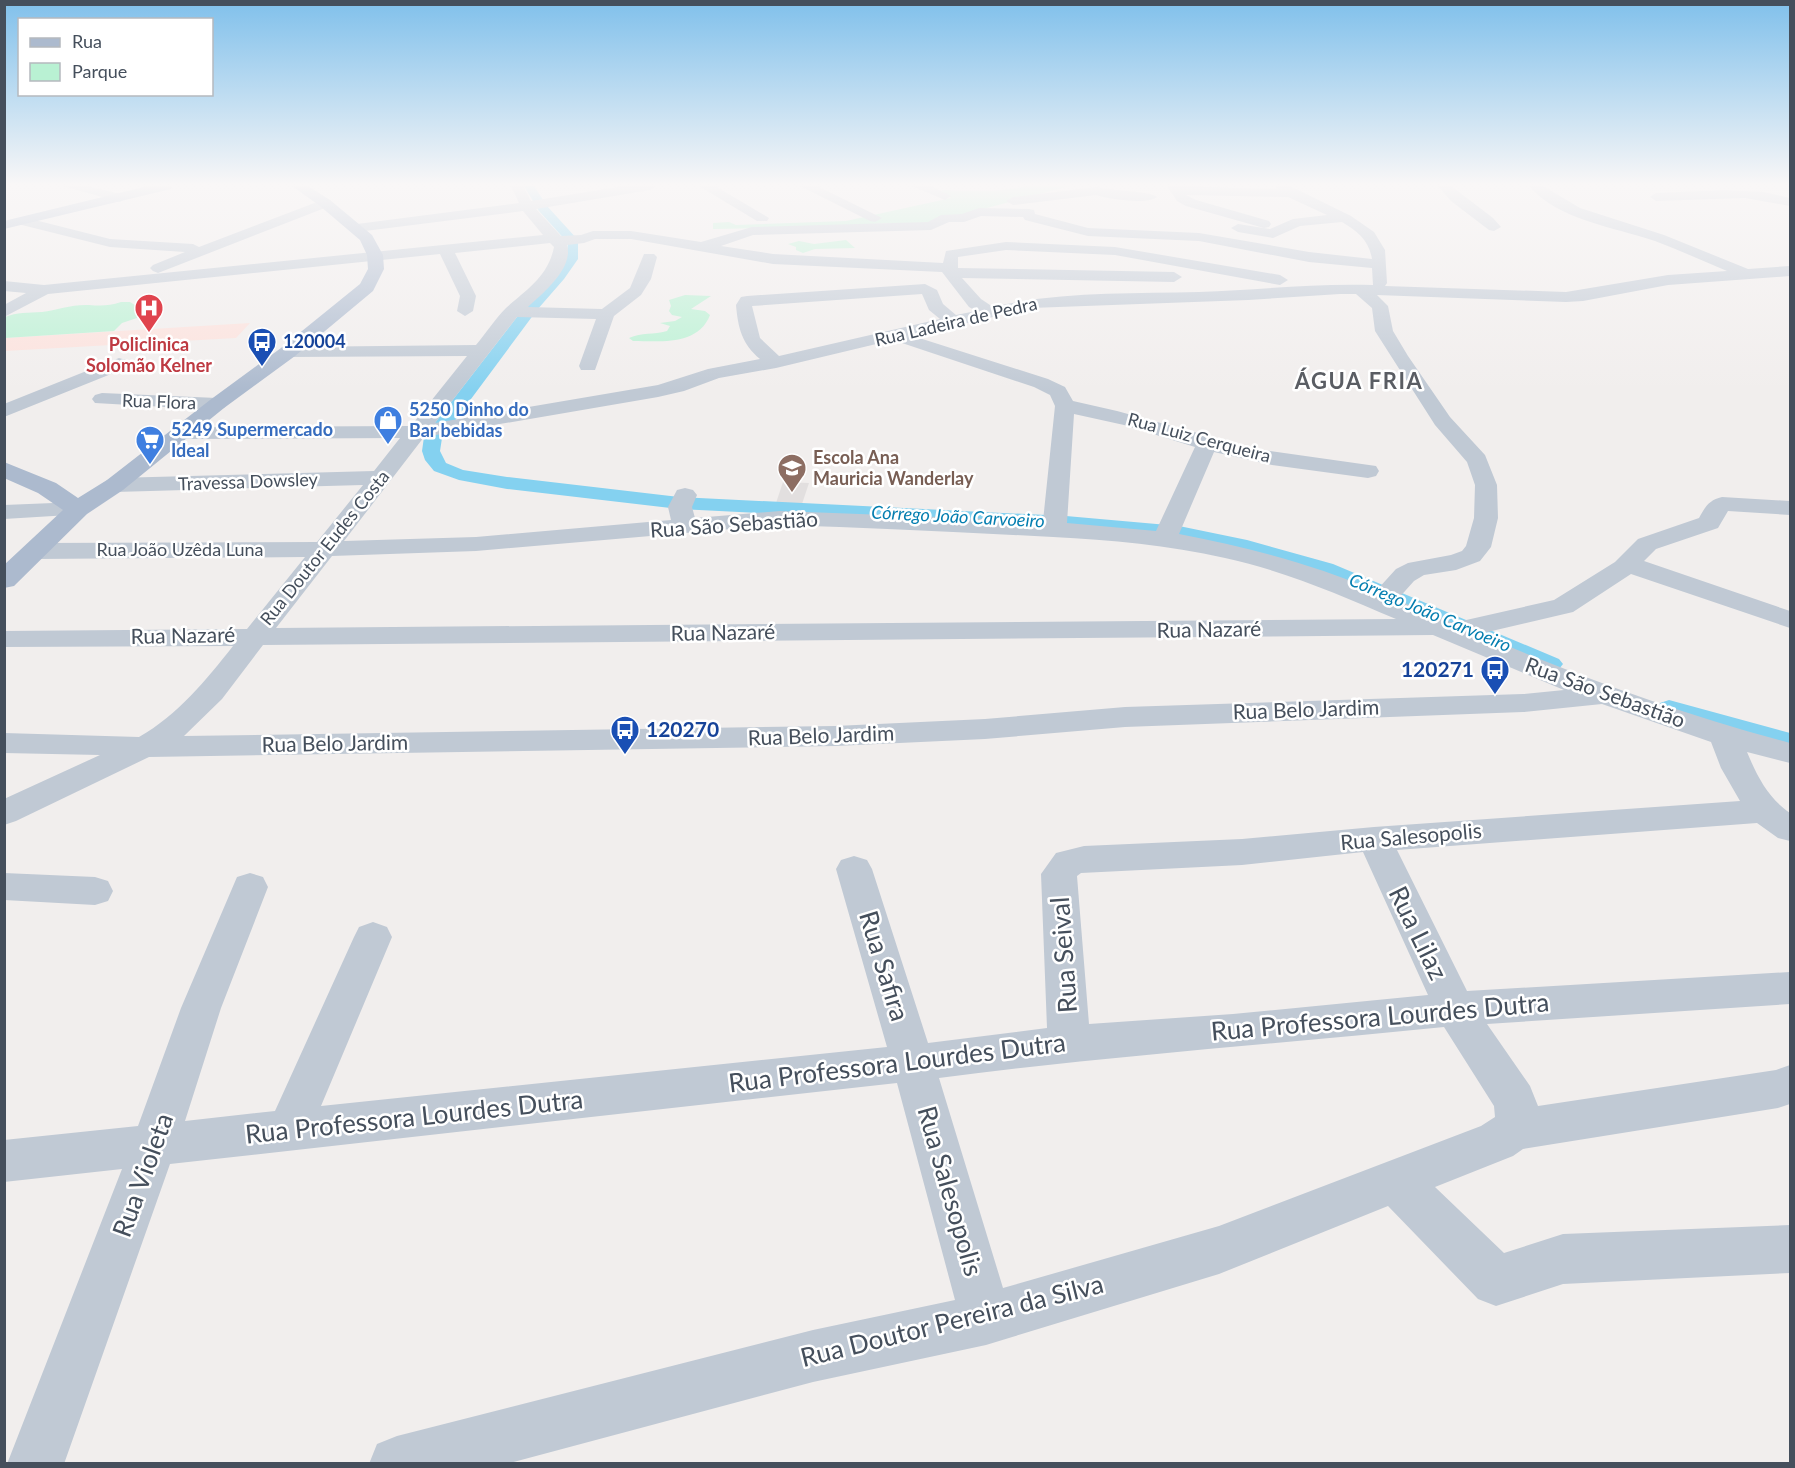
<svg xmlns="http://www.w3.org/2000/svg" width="1795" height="1468" font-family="Lato,sans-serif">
  <rect width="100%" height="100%" fill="#f1eeed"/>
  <path fill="#e2dfdf" d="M 783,482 L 809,483 L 802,504 L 776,503 Z"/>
  <path fill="#fce1dc" d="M 250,323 L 236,338 L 5,351 L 5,338 Z"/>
  <path fill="#b9f1d3" d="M 1027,186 L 1070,186 L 934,222 L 903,226 L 889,223 L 829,227 L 713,229 L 713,223 L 729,222 L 736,225 L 846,221 L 951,198 L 940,191 C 947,189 952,191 959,191 C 981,191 1005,192 1027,186 Z
    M 846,240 L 855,248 L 815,249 L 803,253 L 796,250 L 796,247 L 788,244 L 799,241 L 814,244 Z
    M 685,295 L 711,296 L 691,309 L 705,311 L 710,315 C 698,346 660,341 633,341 L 629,338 C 642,332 653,335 667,331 L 670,326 L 660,323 L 675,321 L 682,317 L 672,315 L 669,311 L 671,306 L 669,300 Z
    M 121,302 L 130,302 L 138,307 L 137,318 L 122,323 L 114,331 L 5,338 L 5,317 C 17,312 28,313 42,312 C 57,310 73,304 89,305 C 101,306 109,306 121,302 Z"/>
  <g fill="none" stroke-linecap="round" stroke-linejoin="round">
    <path fill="#84d1f0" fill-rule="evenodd" d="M 524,186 L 534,186 L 547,206 L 578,240 L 578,259 L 564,279 L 537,310 L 442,438 L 440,451 L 446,463 L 463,470 L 507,477 L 679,497 L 1066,516 L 1179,526 L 1247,540 L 1333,564 L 1559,659 L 1563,664 L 1559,669 L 1551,671 L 1543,669 L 1319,572 L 1244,551 L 1179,538 L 1066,528 L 679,509 L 507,489 L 459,480 L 434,471 L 425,460 L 422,451 L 424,437 L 527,304 L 553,276 L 566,259 L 568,243 L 539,211 Z
      M 1669,700 L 1790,733 L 1790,749 L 1660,713 L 1657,708 L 1660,703 Z"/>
    <path fill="#c0c9d4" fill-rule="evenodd" d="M 63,186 L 87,186 L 125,195 L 126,198 L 120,202 Z
      M 511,186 L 523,186 L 531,201 L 624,186 L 656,186 L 650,190 L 536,209 L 561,236 L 581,235 L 593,231 L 631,231 L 701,242 L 752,227 L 928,222 L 941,215 L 962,214 L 979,208 L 1029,209 L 1034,210 L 1035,214 L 1088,228 L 1199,233 L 1309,252 L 1372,259 C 1369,240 1357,231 1342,222 L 1300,226 L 1273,238 L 1238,232 L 1231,228 L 1238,224 L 1270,229 L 1293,219 L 1327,215 L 1288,197 L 1186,195 L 1196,200 L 1269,221 L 1271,224 L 1269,227 L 1264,228 L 1186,206 L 1177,201 L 1167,186 L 1277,189 L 1275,186 L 1290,186 L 1351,216 L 1374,232 L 1385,250 L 1387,283 L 1385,286 L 1566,292 L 1668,275 L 1727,271 C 1703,261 1679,250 1655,241 C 1614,227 1558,220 1529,186 L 1543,186 L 1580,208 L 1664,235 L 1748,269 L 1790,266 L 1790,276 L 1668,285 L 1583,301 L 1566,302 L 1377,295 L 1388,306 L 1393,331 L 1408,356 L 1450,417 L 1485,455 L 1497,485 L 1498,518 L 1491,547 L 1480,561 L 1456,570 L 1424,575 L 1414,581 L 1397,600 L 1453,623 L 1554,600 L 1615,562 L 1638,539 L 1699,518 C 1705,507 1709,500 1722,497 L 1790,501 L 1790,515 L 1728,511 L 1718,528 L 1656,549 L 1644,561 L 1790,611 L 1790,628 L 1631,574 L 1573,612 L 1479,634 C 1580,677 1684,715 1790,743 L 1790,763 L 1747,752 C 1757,776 1768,798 1790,813 L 1790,841 L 1778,838 L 1757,823 L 1397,850 L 1467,991 L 1790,972 L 1790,1004 L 1487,1024 L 1530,1086 L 1538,1106 L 1776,1070 L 1790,1065 L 1790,1104 L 1778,1108 L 1523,1149 L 1513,1156 L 1435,1187 L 1504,1253 L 1563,1234 L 1790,1225 L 1790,1273 L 1563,1284 L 1496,1306 L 1478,1299 L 1388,1206 L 1219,1274 L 986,1345 L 813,1382 L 506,1464 L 369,1464 L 377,1444 L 397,1436 L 813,1330 L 955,1300 L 897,1083 L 170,1164 L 64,1464 L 7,1464 L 122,1169 L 4,1182 L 4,1140 L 138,1126 L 181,1008 L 237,877 L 250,873 L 263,877 L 268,887 L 221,1008 L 185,1121 L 275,1111 L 354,937 L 359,927 L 373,922 L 387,927 L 392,937 L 321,1106 L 887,1047 L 836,869 L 841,860 L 854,856 L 867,860 L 872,869 L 928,1043 L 1047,1028 L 1041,874 L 1056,853 L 1084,846 L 1242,839 L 1374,827 L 1740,801 L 1721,768 L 1711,742 L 1602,704 L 1523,712 L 1125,727 L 985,739 L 835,746 L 149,757 L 16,821 L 4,825 L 4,799 L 100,755 L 4,753 L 4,733 L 139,737 C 178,715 206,680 233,646 L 4,647 L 4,631 L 247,629 L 305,557 L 37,559 L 28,556 L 24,551 L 28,546 L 37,543 L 317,542 L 363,485 L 115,492 L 107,490 L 104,485 L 107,480 L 115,478 L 374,471 L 400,438 L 180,439 L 173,437 L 169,433 L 173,429 L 180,427 L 411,426 L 467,356 L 288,357 L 282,356 L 279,352 L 282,348 L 288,347 L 476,345 C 486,333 495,319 506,308 C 526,290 548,277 554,247 L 550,243 L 455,253 L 476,296 L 473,311 L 465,316 L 457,311 L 460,296 L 440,254 L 48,294 L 4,317 L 4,305 L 26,293 L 4,291 L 4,281 L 44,285 L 543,235 L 523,211 L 357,232 L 350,228 L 357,224 L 519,203 ZM 981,216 L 1023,217 L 1025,220 L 1088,236 L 1199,241 L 1309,262 L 1372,268 L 1373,285 C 1315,283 1257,290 1199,292 C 1130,294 1060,291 993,307 L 981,299 L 962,278 L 1174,282 L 1182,277 L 1174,272 L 958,268 L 958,257 L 1006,250 L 1115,255 L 1280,285 L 1288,280 L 1280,275 L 1115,247 L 1006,242 L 946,251 L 943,263 L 773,254 L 721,246 L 753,235 L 931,230 L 949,222 L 964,222 ZM 595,239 L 631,239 L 773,264 L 942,272 L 969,307 L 976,311 L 956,315 L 943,304 L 937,290 L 925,284 L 747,296 L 741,297 L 736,305 C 738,328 742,344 760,359 L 708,369 L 658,385 L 435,423 L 517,317 L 596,319 L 579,366 L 581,370 L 595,370 L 614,316 L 641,295 L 651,279 L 657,257 L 654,254 L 644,254 L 630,288 L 602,309 L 528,307 C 543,293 574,268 567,245 L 584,243 ZM 922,294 L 929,310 L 940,319 L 779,356 L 760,338 L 752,306 ZM 1340,294 L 1356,294 L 1372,308 L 1375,331 L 1435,425 L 1467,462 L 1475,485 L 1474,518 L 1466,546 L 1462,551 L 1451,555 L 1408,563 L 1396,569 L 1376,591 C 1313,564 1247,547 1179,534 L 1214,452 L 1272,465 L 1368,478 L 1376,476 L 1379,471 L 1376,466 L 1256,449 L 1117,411 L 1073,401 L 1065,387 L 1048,379 L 913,336 L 1031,308 L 1248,300 ZM 893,340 L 1034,387 L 1050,395 L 1055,406 L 1043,521 L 780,511 L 695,518 L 692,507 L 697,495 L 693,490 L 685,488 L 677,490 L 668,507 L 671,520 L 476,537 L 344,541 L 424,437 L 658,397 L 684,391 L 719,378 L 776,368 ZM 1074,414 L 1124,425 L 1195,447 L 1156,531 L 1067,523 ZM 780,525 C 871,528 962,532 1053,537 C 1111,540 1168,545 1225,558 C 1285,571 1340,595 1396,619 L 276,628 L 332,556 L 476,551 ZM 1433,635 L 1564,690 L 1523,694 L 1125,707 L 985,719 L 835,726 L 184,736 L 222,699 L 263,645 ZM 1363,852 L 1428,995 L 1233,1014 L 1089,1024 L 1077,876 L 1081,873 L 1242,865 ZM 1444,1027 L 1494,1106 L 1495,1117 L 1481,1126 L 1219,1226 L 1003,1288 L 939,1078 C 1107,1056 1276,1044 1444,1027 Z
      M 699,186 L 715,186 L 769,218 L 767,221 L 757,221 Z
      M 800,186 L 817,186 L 882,218 L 875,222 L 870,221 Z
      M 912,186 L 931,186 L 951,196 L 945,200 Z
      M 1438,186 L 1451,186 L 1493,218 L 1501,227 L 1494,231 L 1489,230 L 1451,201 Z
      M 1097,187 C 1111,191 1151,191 1157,197 C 1148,205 1108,199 1096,195 L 1013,205 L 1006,201 L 1013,197 Z
      M 1725,190 L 1763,192 L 1790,198 L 1790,206 L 1745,198 L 1656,201 L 1650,197 L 1656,193 Z
      M 325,199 L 330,200 L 332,203 L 330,206 L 158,273 L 153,271 L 150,268 L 153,265 L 185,252 L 110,247 L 18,224 L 16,221 L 23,217 L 110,239 L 193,244 L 199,247 Z
      M 119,358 L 126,360 L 128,364 L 126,368 L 4,417 L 4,404 Z
      M 102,393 L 217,398 L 224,400 L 227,404 L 224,408 L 217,410 L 95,403 L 92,399 L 95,395 Z
      M 78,502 L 86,504 L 90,509 L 86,514 L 4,519 L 4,505 Z
      M 4,873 L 95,877 L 108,881 L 113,891 L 108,901 L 95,905 L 4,900 Z"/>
    <path fill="#acbace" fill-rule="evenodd" d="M 148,186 L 172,186 L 171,189 L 4,229 L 4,221 Z
      M 292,186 L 308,186 L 330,200 L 372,235 L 383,255 L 384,269 L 373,291 L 295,356 L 224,408 L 123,490 L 87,514 L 14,586 L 4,588 L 4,565 L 63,510 L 38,493 L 4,478 L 4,462 L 56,483 L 78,498 L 107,480 L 210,400 L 281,348 L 360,284 L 368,269 L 367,255 L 360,240 L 320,206 Z"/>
  </g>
  <linearGradient id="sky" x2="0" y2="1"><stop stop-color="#80c0eb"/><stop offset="0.47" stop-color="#f9f7f7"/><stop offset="1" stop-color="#f9f7f7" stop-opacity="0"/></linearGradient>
  <rect width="1795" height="392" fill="url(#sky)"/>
  <defs>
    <g id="hospital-pin" transform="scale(1.5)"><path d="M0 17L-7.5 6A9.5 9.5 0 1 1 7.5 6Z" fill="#e0444e" stroke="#fff"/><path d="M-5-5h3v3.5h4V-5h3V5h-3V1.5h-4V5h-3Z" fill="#fff"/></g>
    <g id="bus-pin" transform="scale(1.5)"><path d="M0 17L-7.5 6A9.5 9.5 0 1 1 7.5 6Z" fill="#1a4fb4" stroke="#fff"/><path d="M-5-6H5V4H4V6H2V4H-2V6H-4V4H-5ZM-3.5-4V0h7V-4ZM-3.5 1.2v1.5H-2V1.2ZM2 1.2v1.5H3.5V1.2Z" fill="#fff"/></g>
    <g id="shop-pin" transform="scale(1.5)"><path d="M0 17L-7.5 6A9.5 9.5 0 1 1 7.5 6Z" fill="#3f7fe0" stroke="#fff"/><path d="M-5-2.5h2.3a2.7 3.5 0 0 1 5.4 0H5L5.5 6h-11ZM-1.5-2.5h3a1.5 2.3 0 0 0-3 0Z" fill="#fff"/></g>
    <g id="supermarket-pin" transform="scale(1.5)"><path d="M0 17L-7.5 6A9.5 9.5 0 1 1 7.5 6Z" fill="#3f7fe0" stroke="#fff"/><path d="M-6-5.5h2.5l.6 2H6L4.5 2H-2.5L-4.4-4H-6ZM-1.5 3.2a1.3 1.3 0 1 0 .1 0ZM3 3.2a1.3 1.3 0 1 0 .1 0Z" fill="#fff"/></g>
    <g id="school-pin" transform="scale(1.5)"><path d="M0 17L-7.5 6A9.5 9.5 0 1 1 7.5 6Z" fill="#8d6e63" stroke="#fff"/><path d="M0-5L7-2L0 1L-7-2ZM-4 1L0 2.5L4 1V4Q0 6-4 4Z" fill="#fff"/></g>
  </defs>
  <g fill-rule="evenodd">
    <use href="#hospital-pin" x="149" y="308"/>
    <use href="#bus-pin" x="262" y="342"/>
    <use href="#shop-pin" x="388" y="420"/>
    <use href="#supermarket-pin" x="150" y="440"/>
    <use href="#school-pin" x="792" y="468"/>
    <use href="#bus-pin" x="1495" y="670"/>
    <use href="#bus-pin" x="625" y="730"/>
  </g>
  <g text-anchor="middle" stroke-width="5" stroke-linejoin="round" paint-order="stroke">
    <g font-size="18" fill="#454f5c" stroke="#fff">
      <text transform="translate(956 322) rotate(-13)" y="6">Rua Ladeira de Pedra</text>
      <text transform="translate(159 402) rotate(2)" y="6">Rua Flora</text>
      <text transform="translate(1199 438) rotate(15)" y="6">Rua Luiz Cerqueira</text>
      <text transform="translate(248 482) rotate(-2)" y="6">Travessa Dowsley</text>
      <text transform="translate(325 548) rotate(-51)" y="6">Rua Doutor Eudes Costa</text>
      <text x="180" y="556">Rua João Uzêda Luna</text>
    </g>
    <g font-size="18" font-weight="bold" fill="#164399" stroke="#fff" text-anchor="start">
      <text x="283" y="348">120004</text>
    </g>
    <g font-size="18" font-weight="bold" fill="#be3a42" stroke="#fff">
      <text x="149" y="351">Policlinica<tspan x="149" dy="21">Solomão Kelner</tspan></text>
    </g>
    <g font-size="18" font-weight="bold" fill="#366cbe" stroke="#fff" text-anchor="start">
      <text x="409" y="416">5250 Dinho do<tspan x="409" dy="21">Bar bebidas</tspan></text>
      <text x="171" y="436">5249 Supermercado<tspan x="171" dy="21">Ideal</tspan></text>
    </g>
    <g font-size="18" font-weight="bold" fill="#785e54" stroke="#fff" text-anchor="start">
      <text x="813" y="464">Escola Ana<tspan x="813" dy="21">Mauricia Wanderlay</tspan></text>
    </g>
    <g font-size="18" font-style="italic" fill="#047eb0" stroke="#fff">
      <text transform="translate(958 517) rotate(3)" y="6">Córrego João Carvoeiro</text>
      <text transform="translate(1430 613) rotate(23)" y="6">Córrego João Carvoeiro</text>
    </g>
    <g font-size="21" fill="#454f5c" stroke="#fff">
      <text transform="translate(734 525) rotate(-4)" y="7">Rua São Sebastião</text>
      <text transform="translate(1209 630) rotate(-1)" y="7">Rua Nazaré</text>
      <text transform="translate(723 633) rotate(-1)" y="7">Rua Nazaré</text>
      <text transform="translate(183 636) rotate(-1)" y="7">Rua Nazaré</text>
      <text transform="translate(1605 693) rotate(20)" y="7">Rua São Sebastião</text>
      <text transform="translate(1306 710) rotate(-2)" y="7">Rua Belo Jardim</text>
      <text transform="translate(821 736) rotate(-2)" y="7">Rua Belo Jardim</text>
      <text transform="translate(335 744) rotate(-1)" y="7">Rua Belo Jardim</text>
      <text transform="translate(1411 837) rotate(-5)" y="7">Rua Salesopolis</text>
    </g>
    <g font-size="21" font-weight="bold" fill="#164399" stroke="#fff" text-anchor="end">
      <text x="1474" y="677">120271</text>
      <text x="646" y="737" text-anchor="start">120270</text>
    </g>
    <g font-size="22" font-weight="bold" letter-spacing="1.5" fill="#5a5d63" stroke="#fff">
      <text x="1359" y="389">ÁGUA FRIA</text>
    </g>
    <g font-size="26" fill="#454f5c" stroke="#fff">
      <text transform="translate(1418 933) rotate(64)" y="9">Rua Lilaz</text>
      <text transform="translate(1064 955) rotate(-94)" y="9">Rua Seival</text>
      <text transform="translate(884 966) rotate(73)" y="9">Rua Safira</text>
      <text transform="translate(1380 1017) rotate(-5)" y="9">Rua Professora Lourdes Dutra</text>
      <text transform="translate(897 1063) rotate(-7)" y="9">Rua Professora Lourdes Dutra</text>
      <text transform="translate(414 1117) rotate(-6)" y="9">Rua Professora Lourdes Dutra</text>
      <text transform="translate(143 1175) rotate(-70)" y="9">Rua Violeta</text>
      <text transform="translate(950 1191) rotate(74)" y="9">Rua Salesopolis</text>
      <text transform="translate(952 1321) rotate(-14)" y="9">Rua Doutor Pereira da Silva</text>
    </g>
  </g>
  <rect width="1795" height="1468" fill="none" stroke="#454f5c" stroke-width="12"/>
  <rect x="18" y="18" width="195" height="78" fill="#ffffff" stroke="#b5b9be" stroke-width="1.5"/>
  <rect x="30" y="38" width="30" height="9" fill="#acbace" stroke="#b5b9be" stroke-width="1.5"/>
  <text x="72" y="48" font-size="18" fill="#454f5c">Rua</text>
  <rect x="30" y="63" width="30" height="18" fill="#b9f1d3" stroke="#b5b9be" stroke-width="1.5"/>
  <text x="72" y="78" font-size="18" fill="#454f5c">Parque</text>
</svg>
